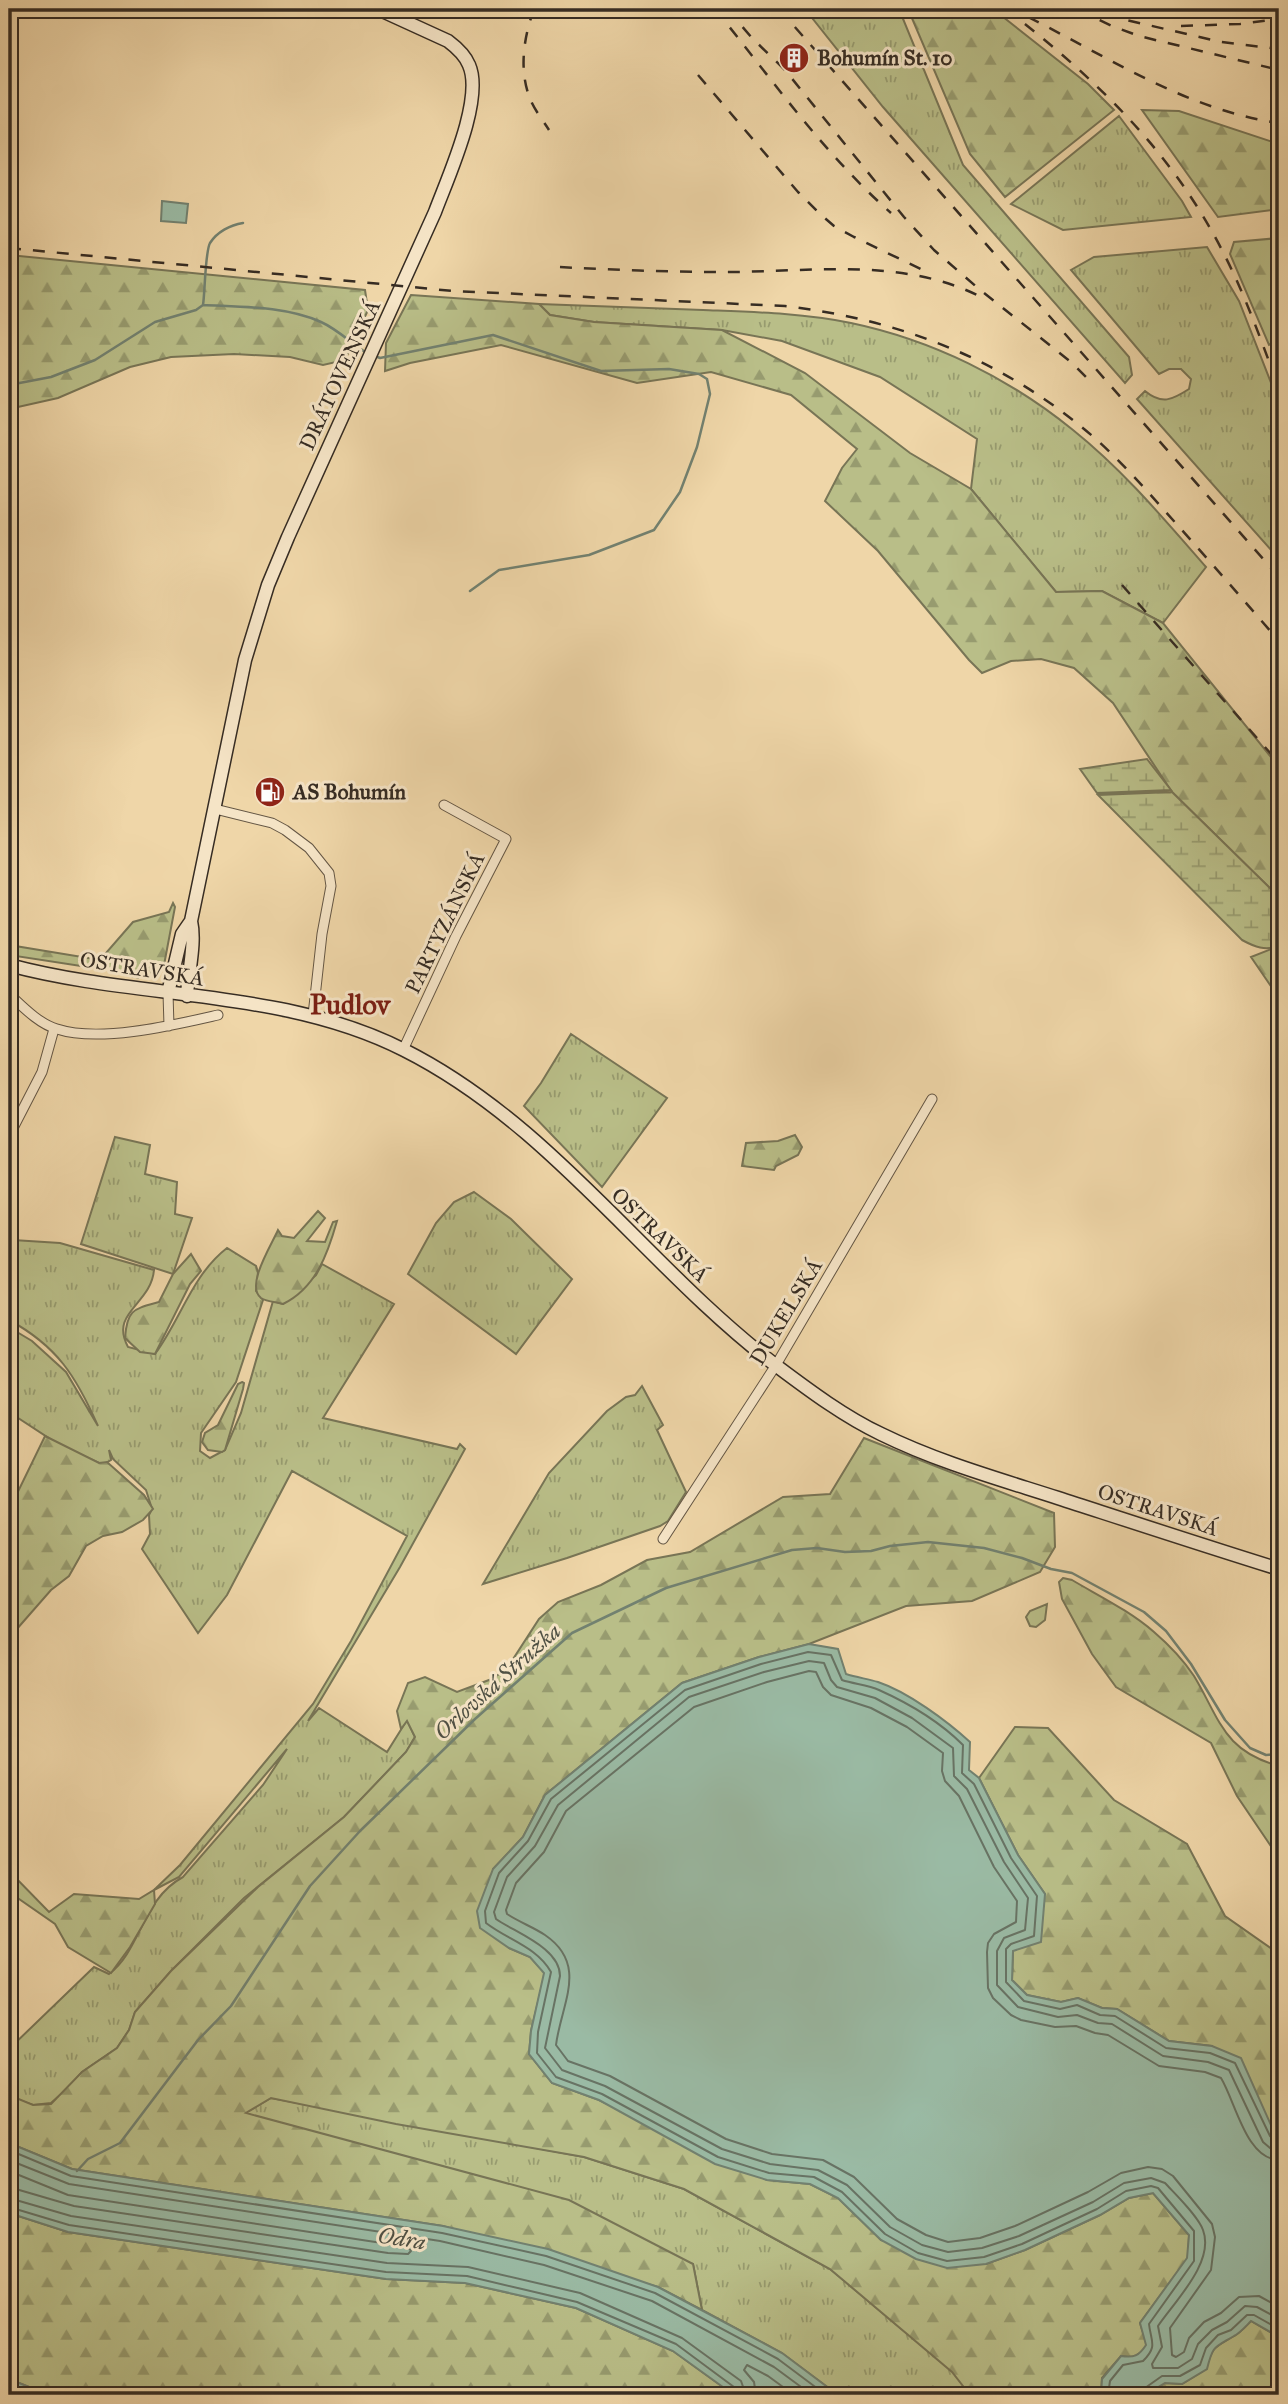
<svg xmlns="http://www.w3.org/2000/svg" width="1288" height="2404" font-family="'IM FELL Great Primer',serif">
  <defs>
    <pattern id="grass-tufts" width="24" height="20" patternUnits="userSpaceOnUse" patternTransform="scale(1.75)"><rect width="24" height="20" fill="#b9be88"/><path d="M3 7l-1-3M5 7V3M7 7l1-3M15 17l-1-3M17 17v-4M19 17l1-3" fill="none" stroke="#979b6f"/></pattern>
    <pattern id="forest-firs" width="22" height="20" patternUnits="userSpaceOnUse" patternTransform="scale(1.75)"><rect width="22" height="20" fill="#b9be88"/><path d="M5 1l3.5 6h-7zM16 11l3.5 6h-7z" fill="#979b6f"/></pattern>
    <pattern id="wetland-marsh" width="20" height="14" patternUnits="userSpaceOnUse" patternTransform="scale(1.75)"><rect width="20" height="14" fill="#b9be88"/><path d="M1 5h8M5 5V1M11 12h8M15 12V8" fill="none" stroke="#979b6f"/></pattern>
  </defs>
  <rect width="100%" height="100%" fill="#efd6a8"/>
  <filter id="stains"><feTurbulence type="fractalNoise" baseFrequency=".00286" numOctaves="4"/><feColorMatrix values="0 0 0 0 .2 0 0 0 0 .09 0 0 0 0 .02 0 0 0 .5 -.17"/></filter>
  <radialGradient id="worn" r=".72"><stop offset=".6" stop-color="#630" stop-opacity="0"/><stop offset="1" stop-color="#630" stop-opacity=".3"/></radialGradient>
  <path fill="url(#grass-tufts)" stroke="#787556" stroke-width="2" d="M 805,9 L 899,9 L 963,165 L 1129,357 L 1132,375 L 1125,383 L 883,107 Z
    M 1119,116 L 1182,201 L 1191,217 L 1063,230 L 1011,204 Z
    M 1207,247 L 1239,301 L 1279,403 L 1279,559 L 1137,399 L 1145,391 C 1162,405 1172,400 1189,389 L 1191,379 L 1181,369 L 1169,369 L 1159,374 L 1071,270 L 1094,257 Z
    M 539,304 C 594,306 649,308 703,310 C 753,312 802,313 851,323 C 932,340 1009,378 1073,430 C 1123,470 1164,519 1206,567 L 1163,623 L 1102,591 L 1056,592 L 971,489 L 977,439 L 880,377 L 782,341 L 722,330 L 594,322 L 550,315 Z
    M 571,1034 L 667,1098 L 602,1187 L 524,1106 L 541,1083 Z
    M 115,1137 L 150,1145 L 145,1174 L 177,1182 L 175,1214 L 192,1218 L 173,1274 L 81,1244 Z
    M 474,1192 L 511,1219 L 572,1279 L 516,1354 L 408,1274 L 436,1223 L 454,1202 Z
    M 13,1240 L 60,1243 L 154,1270 C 151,1305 109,1312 128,1347 L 155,1354 C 181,1319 192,1275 227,1248 L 256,1266 L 258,1272 L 256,1291 L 263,1300 L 236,1382 L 201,1433 L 200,1451 L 210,1458 L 225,1450 L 241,1413 L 273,1301 L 283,1304 L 316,1275 L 322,1264 L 394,1304 L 323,1418 L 457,1449 L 460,1444 L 465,1449 L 400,1567 L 308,1721 L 319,1708 L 387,1752 L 407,1720 L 415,1737 L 406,1752 L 344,1817 L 244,1898 L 171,1971 L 135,2012 L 129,2030 L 117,2048 L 82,2072 L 67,2089 L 51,2103 L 33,2105 L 16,2099 L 9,2093 L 9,2049 L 94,1967 L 109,1974 C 141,1950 142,1899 183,1877 L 263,1785 L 287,1749 L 179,1877 L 154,1890 L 180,1865 L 313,1704 L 351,1641 L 407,1536 L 292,1471 L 227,1595 L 198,1633 L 142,1549 L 150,1534 L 149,1515 L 152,1509 L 146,1490 L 113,1459 L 109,1450 L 111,1460 L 104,1464 L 99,1463 L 58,1444 L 9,1412 L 9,1335 L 17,1332 L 32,1341 L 66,1372 L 98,1426 C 76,1376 57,1346 9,1320 L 9,1247 Z
    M 642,1386 L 663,1425 L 657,1430 L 686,1492 L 668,1521 L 660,1526 L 567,1558 L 483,1584 L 549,1473 L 607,1411 L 626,1397 L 635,1395 Z
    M 1047,1604 L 1045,1620 L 1036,1627 L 1030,1626 L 1026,1617 L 1030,1611 Z
    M 271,2098 L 584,2157 L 684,2189 L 830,2269 L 953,2372 L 970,2395 L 838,2395 L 782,2353 L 702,2310 L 693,2264 L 245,2113 Z"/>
  <path fill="url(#forest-firs)" stroke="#787556" stroke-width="2" d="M 908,9 L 993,9 L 1088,84 L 1114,110 L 1005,197 L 970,154 Z
    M 1142,110 L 1179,111 L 1279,144 L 1279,209 L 1218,217 Z
    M 1279,238 L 1279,340 L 1269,345 L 1230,254 L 1234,242 Z
    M 9,255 L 365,290 L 368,310 L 345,360 L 323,365 L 290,357 L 234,354 L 171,357 L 130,367 L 58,398 L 9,409 Z
    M 411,295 L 539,304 L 550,315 L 594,322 L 722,330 L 805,373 L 910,453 L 971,489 L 1056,592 L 1102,591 L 1163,623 L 1279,767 L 1279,897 L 1172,792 L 1113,703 L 1074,668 L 1041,659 L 1011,661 L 982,673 L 969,660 L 878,551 L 825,501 L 842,468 L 857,449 L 791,395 L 711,372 L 637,383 L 501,345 L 410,363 L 385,371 L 386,343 Z
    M 173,903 L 175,907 L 164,965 L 139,978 L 107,970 L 9,955 L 9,945 L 100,960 L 133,922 L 169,912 Z
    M 1279,946 L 1279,998 L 1251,957 Z
    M 795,1135 L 802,1147 L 798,1155 L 776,1166 L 774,1170 L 742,1166 L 746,1143 L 778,1141 Z
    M 318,1211 L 325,1218 L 307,1241 L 325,1242 L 333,1222 L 337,1221 C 328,1253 316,1288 283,1304 C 277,1302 267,1302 261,1298 C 245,1286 272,1244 278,1230 L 282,1236 L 294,1238 Z
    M 191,1254 L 201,1271 L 190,1284 L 155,1354 L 140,1352 L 125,1338 C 127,1309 134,1309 159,1302 L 173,1274 Z
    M 242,1382 L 244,1383 L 243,1389 L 225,1450 L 222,1452 L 208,1450 L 202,1442 L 205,1433 L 218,1425 L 238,1384 Z
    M 45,1436 L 99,1463 L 107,1462 L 144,1495 L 153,1509 L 143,1520 L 122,1532 L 103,1536 L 86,1546 L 69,1576 L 51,1590 L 9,1638 L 9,1510 Z
    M 864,1438 L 1054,1513 L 1055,1547 L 1040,1572 L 972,1601 L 906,1606 L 809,1644 L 759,1657 L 682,1683 L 545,1795 L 523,1837 L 493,1869 L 509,1948 L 530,1957 L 545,1973 L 531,2031 L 529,2054 L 552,2083 L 599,2100 L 767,2180 L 810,2184 L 838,2198 L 881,2240 L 986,2264 L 1025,2250 L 1100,2215 L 1129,2198 L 1153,2193 L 1189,2235 L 1188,2258 L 1140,2323 L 1147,2345 C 1139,2356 1134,2358 1121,2356 L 1102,2378 L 1101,2395 L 970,2395 L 952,2372 L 830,2269 L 684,2189 L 584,2157 L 396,2124 L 271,2098 L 246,2113 L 569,2200 L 693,2264 L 702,2310 L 658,2287 L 443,2226 L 72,2169 L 9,2143 L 9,2095 L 33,2105 L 51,2104 L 82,2072 L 117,2048 L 129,2030 L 135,2012 L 171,1971 L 258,1887 L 344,1817 L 406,1752 L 415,1737 L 407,1721 L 401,1729 L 397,1711 L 408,1683 L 425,1677 L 457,1692 L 489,1680 L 506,1670 L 539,1619 L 558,1602 L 601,1585 L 647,1560 L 690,1552 L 783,1497 L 830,1494 Z
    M 1063,1578 L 1072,1580 C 1099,1596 1130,1611 1154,1632 C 1168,1644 1184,1661 1194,1676 C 1220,1719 1223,1751 1279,1766 L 1279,1858 L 1237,1796 L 1211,1743 L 1116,1687 L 1092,1654 L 1062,1599 L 1059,1582 Z
    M 1015,1727 L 1048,1728 L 1114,1800 L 1187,1844 L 1225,1916 L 1279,1954 L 1279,2143 L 1277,2136 L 1212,2046 L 1169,2041 L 1117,2009 L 1102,2008 L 1078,1998 L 1061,2002 L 1027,1995 L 1012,1980 L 1013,1951 L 1045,1894 L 1018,1855 L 979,1778 Z
    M 9,1871 L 49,1912 L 74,1894 L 139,1899 L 154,1890 L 155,1904 L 130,1947 L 111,1973 L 68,1947 L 55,1924 L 9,1892 Z
    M 9,2213 L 68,2232 L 386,2279 L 465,2283 L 576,2308 L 673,2351 L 734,2395 L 49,2395 L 9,2379 Z
    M 1251,2321 L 1279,2337 L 1279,2377 L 1263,2395 L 1145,2395 L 1165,2383 L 1182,2384 L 1206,2369 C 1213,2345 1214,2348 1234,2336 C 1240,2333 1246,2326 1251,2321 Z"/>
  <path fill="url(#wetland-marsh)" stroke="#787556" stroke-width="2" d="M 1147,759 L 1171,790 L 1097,793 L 1080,769 Z
    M 1172,792 L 1279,897 L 1279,946 C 1265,951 1255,947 1242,940 L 1098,795 Z"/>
  <path fill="#9abaa4" stroke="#728170" stroke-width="2" d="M 162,201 L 188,204 L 186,223 L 161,221 Z
    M 809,1644 L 838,1649 L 846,1674 C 856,1677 867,1679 878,1682 C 908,1692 947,1721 970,1742 L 969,1770 L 979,1778 L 1018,1855 L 1045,1894 L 1041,1942 L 1013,1951 L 1012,1980 L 1027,1995 L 1061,2002 L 1078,1998 L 1102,2008 L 1117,2009 L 1169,2041 L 1212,2046 L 1241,2058 L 1279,2143 L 1279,2337 L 1251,2321 C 1246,2326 1240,2333 1234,2336 C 1214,2348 1213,2345 1207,2369 L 1182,2384 L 1165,2383 L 1145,2395 L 1101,2395 L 1102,2379 L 1121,2356 C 1134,2358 1139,2356 1146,2345 L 1140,2323 L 1187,2258 L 1189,2235 L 1153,2193 L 1129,2198 L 1100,2215 L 1025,2250 L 986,2264 L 947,2268 L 916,2259 L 881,2240 L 838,2198 L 810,2184 L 767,2180 L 715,2164 L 599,2100 L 552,2083 L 529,2054 L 531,2031 L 544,1973 L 530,1957 L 509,1948 L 480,1928 L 477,1911 L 493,1869 L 523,1837 L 545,1795 L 682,1683 L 759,1657 Z
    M 9,2143 L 72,2169 L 443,2226 L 548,2249 L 658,2287 L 782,2353 L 838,2395 L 734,2395 L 673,2351 L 576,2308 L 465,2283 L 386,2279 L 68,2232 L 9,2213 Z
    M 9,2379 L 49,2395 L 9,2395 Z"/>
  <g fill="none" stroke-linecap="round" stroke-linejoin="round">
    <path stroke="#687364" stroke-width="2" d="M 1279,2149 L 1270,2148 L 1263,2142 L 1229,2070 L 1208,2062 L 1163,2056 L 1112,2024 L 1098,2023 L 1077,2015 L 1058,2017 L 1018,2007 L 997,1985 L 997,1951 L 1004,1938 L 1025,1930 L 1028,1898 L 1004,1862 L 967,1789 L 954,1776 L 953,1748 L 912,1718 L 875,1698 L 837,1687 L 831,1680 L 824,1663 L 809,1661 L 764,1672 L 689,1697 L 558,1805 L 535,1846 L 507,1877 L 494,1912 L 496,1919 C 516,1933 560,1948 560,1976 L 545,2048 L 562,2070 L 605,2086 L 722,2149 L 770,2164 L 818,2170 L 847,2185 L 890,2227 L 922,2245 L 948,2252 L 982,2248 L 1019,2236 L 1093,2202 L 1124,2183 L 1151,2178 L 1165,2183 C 1176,2195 1198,2216 1203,2230 C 1215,2262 1175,2301 1158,2326 L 1162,2347 L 1152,2364 L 1153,2368 L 1178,2368 L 1192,2359 L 1198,2344 L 1212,2330 L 1227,2322 L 1245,2306 L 1257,2307 L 1279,2319
      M 9,2150 L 71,2176 L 442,2233 L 546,2256 L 655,2293 L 778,2359 L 826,2395
      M 9,2160 L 69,2184 L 440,2241 L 544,2265 L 652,2301 L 774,2367 L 812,2395
      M 1279,2160 C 1246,2159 1236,2103 1221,2078 L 1205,2072 L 1159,2066 L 1108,2035 L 1095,2033 L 1076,2026 L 1055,2027 L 1021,2020 L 1011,2015 L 993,1998 L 988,1988 L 987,1952 L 988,1943 L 994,1934 L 1016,1922 L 1017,1901 L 994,1867 L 959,1796 L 945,1781 L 942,1771 L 943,1753 L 907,1727 L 871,1708 L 831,1695 L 823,1687 L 816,1672 L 809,1671 L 767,1682 L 694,1707 L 566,1811 L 544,1852 L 516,1883 L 506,1910 L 507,1914 C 519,1922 533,1927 545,1935 C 589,1965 561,2004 556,2045 L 568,2061 L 610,2076 L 726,2139 L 772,2154 L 823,2160 L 854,2177 L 897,2219 L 926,2235 L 948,2242 L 980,2238 L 1015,2226 L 1088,2192 L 1121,2173 L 1148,2167 L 1162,2169 L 1173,2176 L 1212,2224 L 1215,2237 L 1211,2270 L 1170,2328 L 1172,2355 L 1176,2357 L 1184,2352 L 1189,2338 L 1204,2322 L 1221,2313 L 1239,2297 L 1259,2296 L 1279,2307
      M 9,2171 L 68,2195 L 408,2247 L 411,2251 L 408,2254 L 388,2253 L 74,2206 L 9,2187
      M 9,2198 L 71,2216 L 387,2263 L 468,2267 L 580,2293 L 682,2338 L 741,2381 L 746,2395
      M 9,2207 L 69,2225 L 386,2272 L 467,2276 L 577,2302 L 676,2344 L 734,2387 L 737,2395
      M 756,2395 L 754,2382 L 744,2370 L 747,2365 L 768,2376 L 794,2395
      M 1108,2395 L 1110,2381 L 1123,2365 L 1143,2361 C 1158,2346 1151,2342 1149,2324 L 1194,2261 L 1194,2231 L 1158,2188 L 1151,2186 L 1126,2191 L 1097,2209 L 1022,2244 L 984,2257 L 947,2261 L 918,2253 L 885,2234 L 842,2192 L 814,2177 L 769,2173 L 718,2157 L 602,2094 L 556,2077 L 537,2053 L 538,2032 L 551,1972 C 537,1947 508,1940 486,1923 L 485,1911 L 499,1873 L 528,1841 L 551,1799 L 685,1690 L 761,1664 L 808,1652 L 831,1655 L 842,1680 C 854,1684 868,1685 879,1690 C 908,1703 940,1722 963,1745 L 962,1773 L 974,1784 L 1011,1858 L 1037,1896 L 1034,1936 L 1011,1944 L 1006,1949 L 1006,1982 L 1024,2001 L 1060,2009 L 1077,2005 L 1100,2015 L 1115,2016 L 1166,2048 L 1210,2053 L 1235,2063 L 1270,2136 L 1274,2140 L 1279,2141
      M 1143,2395 L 1145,2388 L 1162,2376 L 1180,2376 L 1200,2365 L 1206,2348 L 1218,2335 L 1231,2330 L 1247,2315 L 1254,2315 L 1279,2329"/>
    <path stroke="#728170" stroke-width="2.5" d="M 203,305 C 241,307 285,306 321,322 C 337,329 351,343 365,352
      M 375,356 L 380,358 L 493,335 L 601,371 L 669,369 L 699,374 L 707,379 L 710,394 L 697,447 L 680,492 L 654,530 L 589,555 L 499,570 L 470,591
      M 9,385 L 51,377 L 95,360 L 155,322 L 196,310 L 203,305 C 205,293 205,252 210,243 C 217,232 230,225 243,223
      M 77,2171 L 88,2159 L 120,2143 L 198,2040 L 231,2006 L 310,1886 L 360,1831 L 475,1719 L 572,1633 L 666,1588 L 792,1550 L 817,1548 L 845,1552 L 871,1551 L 890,1546 L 928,1542 L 984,1548 L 1022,1558 L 1051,1569 L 1072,1573 L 1144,1612 L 1166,1631 L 1191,1664 L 1225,1720 L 1250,1748 L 1266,1755 L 1279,1754"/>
    <g stroke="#645644" stroke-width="11">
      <path id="street" d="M 215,809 L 272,823 L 285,830 L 309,848 L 329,873 L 331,886 L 322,934 L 313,1015
        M 168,993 L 169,1026
        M 9,994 C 22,1006 39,1024 57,1029 C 100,1043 174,1025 218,1015
        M 403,1050 L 456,936 L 506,839 L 444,805
        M 9,1136 L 42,1072 L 54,1029
        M 663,1539 L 776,1365 L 932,1099"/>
    </g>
    <g stroke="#362c23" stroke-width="15">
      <path id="secondary" d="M 9,965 C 139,1000 282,988 404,1050 C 553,1125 647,1268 778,1367 C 810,1391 845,1417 881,1434 C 938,1462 999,1479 1058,1498 C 1132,1522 1205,1546 1279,1569
        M 168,993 L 182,934 L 191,921 L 245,660 L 268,585 L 288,537 L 435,212 C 448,177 484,99 469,65 C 465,55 456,47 448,41 L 378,9
        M 187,996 C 188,972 196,943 191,921"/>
    </g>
    <use href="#street" stroke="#f5e4c6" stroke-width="9"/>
    <use href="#secondary" stroke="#f5e4c6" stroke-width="12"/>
    <path stroke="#362c23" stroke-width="2.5" stroke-dasharray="12 12" stroke-linecap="butt" d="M 534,9 C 524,36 519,68 529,96 C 533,108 542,119 549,130
      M 715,9 C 771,78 824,154 891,213
      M 727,9 L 752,38 L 785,70 L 904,217 L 934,250 L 979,289 L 1071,362 L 1091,382
      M 779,9 L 1279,577
      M 1006,9 C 1096,79 1172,151 1224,254 C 1246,297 1262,343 1279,388
      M 1078,10 L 1112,26 L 1139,36 L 1279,70
      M 517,14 L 520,9
      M 1105,15 L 1221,42 L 1279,49
      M 1028,17 C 1110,58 1187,110 1279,123
      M 1181,26 L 1240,24 L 1279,19
      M 698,75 L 798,192 L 820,214 L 834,226 L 854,237 L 925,271
      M 9,248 L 453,291 L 785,306 C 903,320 1007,361 1097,440 C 1127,467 1154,499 1181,529 C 1214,566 1246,603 1279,641
      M 560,267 C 615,270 671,272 726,272 C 810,272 901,257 979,296
      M 1122,585 L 1279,763"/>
  </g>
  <defs>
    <g id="building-disc" transform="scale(1.575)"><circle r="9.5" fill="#8f2418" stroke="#f5e4c6"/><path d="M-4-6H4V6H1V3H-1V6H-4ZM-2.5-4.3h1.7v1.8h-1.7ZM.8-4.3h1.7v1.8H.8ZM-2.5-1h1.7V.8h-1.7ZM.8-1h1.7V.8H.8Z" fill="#fff"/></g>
    <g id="fuel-disc" transform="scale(1.575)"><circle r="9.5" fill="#8f2418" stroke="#f5e4c6"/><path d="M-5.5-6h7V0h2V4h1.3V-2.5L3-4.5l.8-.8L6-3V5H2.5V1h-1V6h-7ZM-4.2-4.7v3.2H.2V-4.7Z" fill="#fff"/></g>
  </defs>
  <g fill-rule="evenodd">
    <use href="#building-disc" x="794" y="58"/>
    <use href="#fuel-disc" x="270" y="792"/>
  </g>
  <g text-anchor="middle" stroke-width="6" stroke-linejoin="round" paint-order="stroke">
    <g font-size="21" font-weight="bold" fill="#362c23" stroke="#f5e4c6" text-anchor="start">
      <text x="817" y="65">Bohumín St. 10</text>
      <text x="293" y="799">AS Bohumín</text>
    </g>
    <g font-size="21" fill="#362c23" stroke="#f5e4c6">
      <text transform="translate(340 375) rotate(-65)" y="7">DRÁTOVENSKÁ</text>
      <text transform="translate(445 923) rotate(-64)" y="7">PARTYZÁNSKÁ</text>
      <text transform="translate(142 969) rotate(9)" y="7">OSTRAVSKÁ</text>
      <text transform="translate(660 1235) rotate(44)" y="7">OSTRAVSKÁ</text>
      <text transform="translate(786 1312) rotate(-59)" y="7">DUKELSKÁ</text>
      <text transform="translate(1158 1510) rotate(18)" y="7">OSTRAVSKÁ</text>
    </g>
    <g font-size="23" font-style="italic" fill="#4f5043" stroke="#f5e4c6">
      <text transform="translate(497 1681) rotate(-42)" y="8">Orlovská Stružka</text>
      <text transform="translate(402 2238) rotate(9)" y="8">Odra</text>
    </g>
    <g font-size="28" font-weight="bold" fill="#7a1f14" stroke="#f5e4c6">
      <text x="350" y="1014">Pudlov</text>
    </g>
  </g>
  <rect width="1288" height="2404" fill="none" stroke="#efd6a8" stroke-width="35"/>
  <rect x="10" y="10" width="1267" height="2383" fill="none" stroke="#362c23" stroke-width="3.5"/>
  <rect x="18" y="18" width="1253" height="2369" fill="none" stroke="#362c23" stroke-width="2"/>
  <rect width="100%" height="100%" filter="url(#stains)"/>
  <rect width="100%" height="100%" fill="url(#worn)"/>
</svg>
